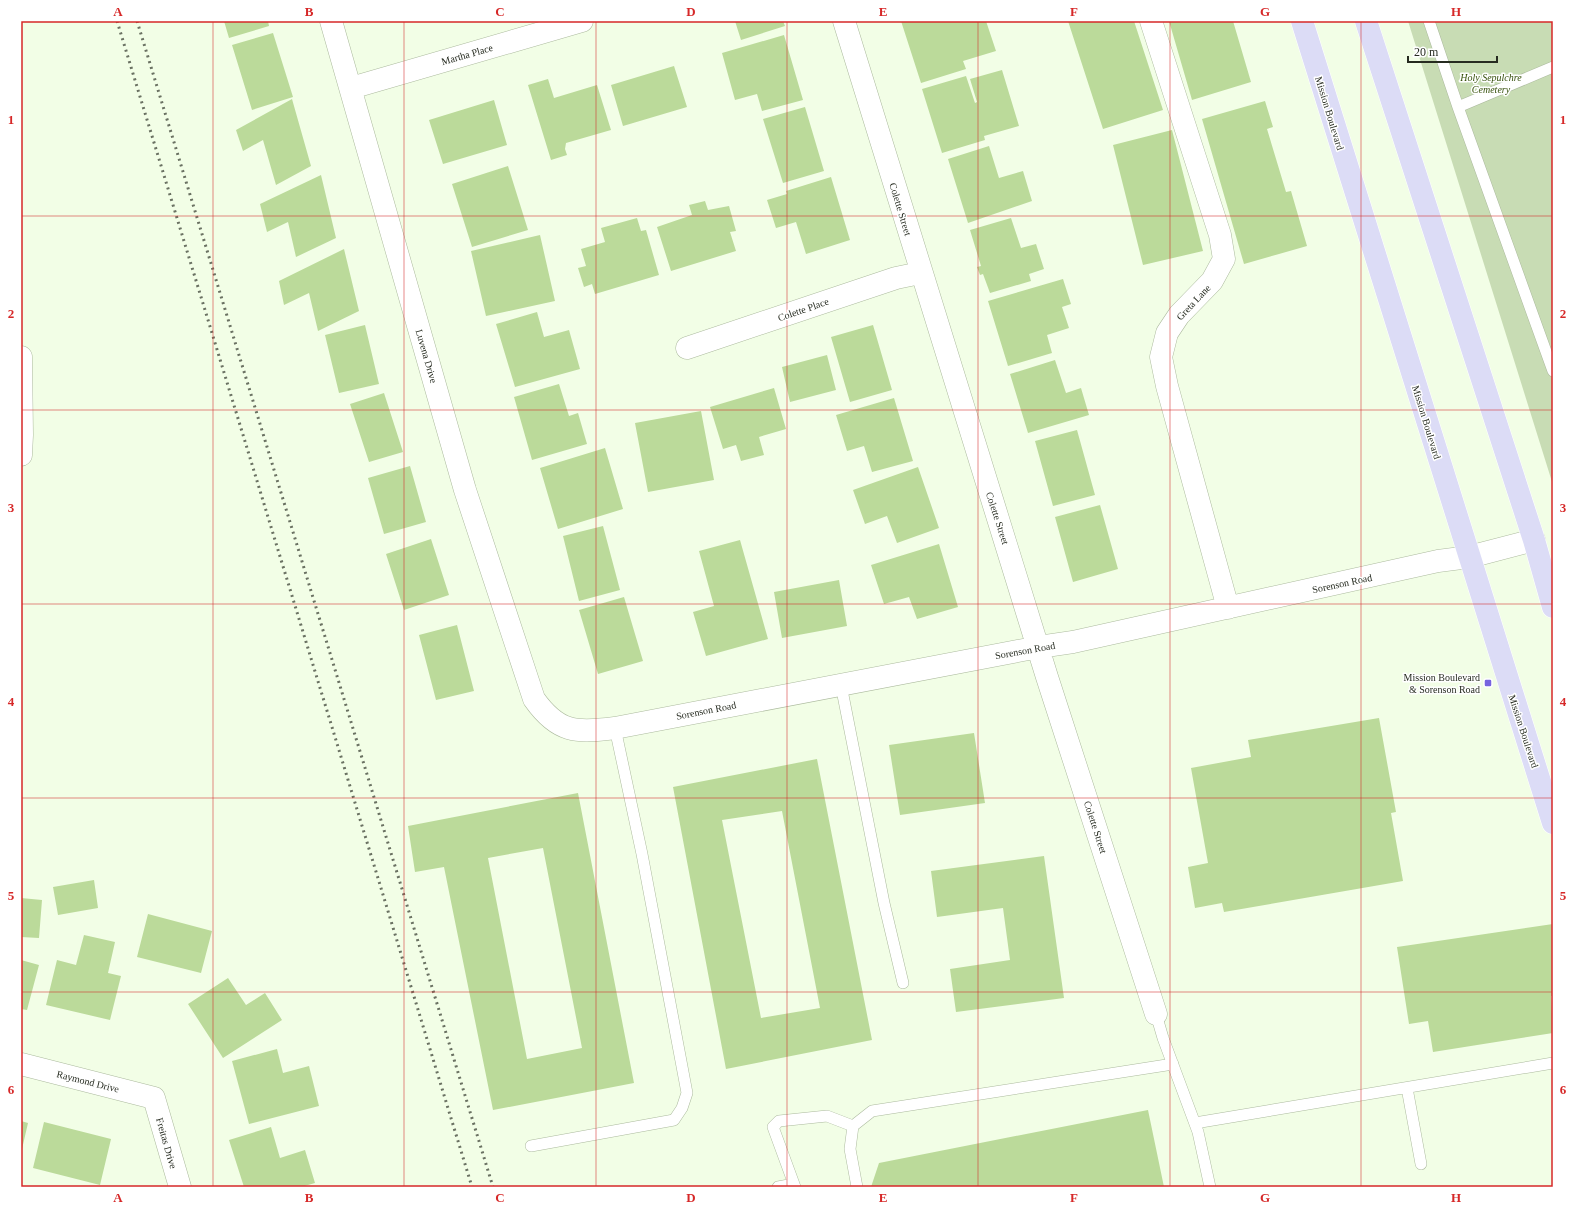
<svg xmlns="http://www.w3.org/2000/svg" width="1574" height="1208" font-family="Georgia,serif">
  <rect width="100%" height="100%" fill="#f2fee6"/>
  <path fill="#c8dcb4" d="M 1408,21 L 1553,21 L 1553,485 Z"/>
  <path fill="#bbda9a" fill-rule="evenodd" d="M 224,21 L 268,21 L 269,26 L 229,38 Z
    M 735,21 L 783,21 L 785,26 L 741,40 Z
    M 901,21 L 986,21 L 996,51 L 963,61 L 966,69 L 921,83 Z
    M 1068,21 L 1134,21 L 1163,110 L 1103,129 Z
    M 1169,21 L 1233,21 L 1251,82 L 1192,100 Z
    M 273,33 L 293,97 L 252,110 L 232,45 Z
    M 784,35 L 803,100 L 762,111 L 757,94 L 735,100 L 722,53 Z
    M 674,66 L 687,107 L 623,126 L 611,85 Z
    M 1002,70 L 1019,126 L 984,136 L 985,140 L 942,153 L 922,89 L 966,76 L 975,103 L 977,102 L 970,79 Z
    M 548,79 L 554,98 L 597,85 L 611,130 L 566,143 L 565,149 L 567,155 L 551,160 L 528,85 Z
    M 292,99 L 311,166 L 276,185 L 263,140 L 243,151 L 236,130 Z
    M 494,100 L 507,145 L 443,164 L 429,120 Z
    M 1265,101 L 1273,127 L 1267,129 L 1286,192 L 1291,191 L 1307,246 L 1244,264 L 1202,119 Z
    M 805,107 L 824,171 L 783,183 L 763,119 Z
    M 1172,130 L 1203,251 L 1143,265 L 1113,145 Z
    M 989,146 L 999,178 L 1023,171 L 1032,201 L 968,223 L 948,159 Z
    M 508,166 L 528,230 L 472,247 L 452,184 Z
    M 321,175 L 336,238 L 296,257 L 288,222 L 267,232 L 260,204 Z
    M 831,177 L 850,240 L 806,254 L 796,222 L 776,228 L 767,200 L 787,194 L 786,191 Z
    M 705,201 L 708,210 L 729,206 L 736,231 L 730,232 L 736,251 L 671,271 L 657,227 L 692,215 L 689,205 Z
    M 637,218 L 641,231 L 646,230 L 659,275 L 595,294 L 592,284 L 584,287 L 578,268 L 586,266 L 581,249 L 605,242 L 601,228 Z
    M 1011,218 L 1021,248 L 1036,244 L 1044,269 L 1029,274 L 1031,281 L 990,293 L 983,274 L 980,275 L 977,267 L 981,266 L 970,230 Z
    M 540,235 L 555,301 L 486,316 L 471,251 Z
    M 344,249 L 359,311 L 318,331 L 309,293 L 284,305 L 279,281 Z
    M 1063,279 L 1071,304 L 1062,307 L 1069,328 L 1047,335 L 1052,353 L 1008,366 L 988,301 Z
    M 537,312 L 544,337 L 569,330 L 580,369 L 515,387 L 496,324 Z
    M 365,325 L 379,384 L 339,393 L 325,335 Z
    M 873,325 L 892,390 L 850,402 L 831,337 Z
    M 827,355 L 836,390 L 790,402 L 782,367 Z
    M 1055,360 L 1066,393 L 1081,388 L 1089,415 L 1028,433 L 1010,374 Z
    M 559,384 L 569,416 L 578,413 L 587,444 L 532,460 L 514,397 Z
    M 774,388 L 786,429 L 759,437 L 764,455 L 741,461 L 736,445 L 723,449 L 710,407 Z
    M 384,393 L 403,452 L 369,462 L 350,404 Z
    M 894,398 L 913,461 L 872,472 L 864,446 L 847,451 L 836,415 Z
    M 701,411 L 714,480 L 648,492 L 635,423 Z
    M 1077,430 L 1095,495 L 1053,506 L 1035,441 Z
    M 605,448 L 623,509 L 558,529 L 540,468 Z
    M 410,466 L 426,522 L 384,534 L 368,478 Z
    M 918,467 L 939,528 L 897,543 L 887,516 L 865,524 L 853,490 Z
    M 1100,505 L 1118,569 L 1073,582 L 1055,517 Z
    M 603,526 L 620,590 L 579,601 L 563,536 Z
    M 431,539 L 449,595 L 404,610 L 386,554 Z
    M 740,540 L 768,639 L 706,656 L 693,612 L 714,606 L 699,551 Z
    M 939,544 L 958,607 L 917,619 L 909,597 L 884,604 L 871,565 Z
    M 839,580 L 847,626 L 782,638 L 774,592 Z
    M 624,597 L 643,661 L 598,674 L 579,610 Z
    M 457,625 L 474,691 L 436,700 L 419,635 Z
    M 1379,718 L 1396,812 L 1391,813 L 1403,881 L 1224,912 L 1222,903 L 1195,908 L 1188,867 L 1208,863 L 1191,768 L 1251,757 L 1248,740 Z
    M 974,733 L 985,803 L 900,815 L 889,745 Z
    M 817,759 L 872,1040 L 726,1069 L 673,787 ZM 782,811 L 820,1008 L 761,1018 L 722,820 Z
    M 578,793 L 634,1083 L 493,1110 L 444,867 L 415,872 L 408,826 ZM 543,848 L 582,1048 L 527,1059 L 488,858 Z
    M 1044,856 L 1064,998 L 956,1012 L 950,969 L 1010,960 L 1003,908 L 937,917 L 931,871 Z
    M 94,880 L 98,908 L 58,915 L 53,887 Z
    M 21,898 L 42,900 L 39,938 L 21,937 Z
    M 148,914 L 212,931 L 201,973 L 137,957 Z
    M 1553,924 L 1553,996 L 1551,996 L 1553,1033 L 1433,1052 L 1428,1021 L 1409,1024 L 1397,947 Z
    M 84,935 L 115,942 L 108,973 L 121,976 L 110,1020 L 46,1005 L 57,960 L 76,965 Z
    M 21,960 L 39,965 L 27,1010 L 21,1009 Z
    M 228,978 L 246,1005 L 265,993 L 282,1020 L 223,1058 L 188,1004 Z
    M 277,1049 L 283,1073 L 309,1066 L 319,1106 L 249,1124 L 232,1061 Z
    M 1148,1110 L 1164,1187 L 871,1187 L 879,1163 Z
    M 21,1121 L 28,1123 L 22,1149 L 21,1149 Z
    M 44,1122 L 111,1139 L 100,1185 L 33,1168 Z
    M 271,1127 L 280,1158 L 305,1150 L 315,1183 L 301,1187 L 244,1187 L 229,1140 Z"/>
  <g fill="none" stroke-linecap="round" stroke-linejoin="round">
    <g stroke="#acba9e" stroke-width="12">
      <path id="service" d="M 1429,21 L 1458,107 L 1553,371
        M 1458,107 L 1553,67
        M 841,685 L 884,903 L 903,983
        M 1156,1014 L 1163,1038 L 1198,1132 L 1210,1187
        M 1407,1088 L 1421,1164
        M 1195,1123 L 1553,1063
        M 531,1146 L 674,1120 L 682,1108 L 687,1093 L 642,854 L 615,728
        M 778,1187 L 794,1184
        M 795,1187 L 773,1127 L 779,1121 L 827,1116 L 853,1126
        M 857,1187 L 850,1149 L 853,1126 L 872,1111 L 1173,1064"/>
    </g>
    <g stroke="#acba9e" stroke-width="23">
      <path id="minor" d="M 331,21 L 465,490 L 534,699 C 558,733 576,733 615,728 L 1039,647 L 1073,642 L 1438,561 L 1469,557 L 1534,540
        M 844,21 L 1047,677 L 1156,1014
        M 1151,21 L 1220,235 L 1224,259 L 1212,281 L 1179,315 L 1167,333 L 1161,357 L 1167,386 L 1228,608
        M 351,88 L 582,21
        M 687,348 L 896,278 L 920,273
        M 21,1064 L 154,1098 L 180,1187"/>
    </g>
    <g stroke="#acba9e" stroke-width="23">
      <path id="tertiary" d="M 21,357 L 22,435 L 21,455"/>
    </g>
    <g stroke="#fff" stroke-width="23">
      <path id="primary" d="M 1302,21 L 1553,823
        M 1366,21 L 1534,540 L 1553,607"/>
    </g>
    <use href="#service" stroke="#fff" stroke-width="11"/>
    <use href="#minor" stroke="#fff" stroke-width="22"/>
    <use href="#tertiary" stroke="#fff" stroke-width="22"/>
    <use href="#primary" stroke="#dcdcf6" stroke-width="22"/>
    <path stroke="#6a7162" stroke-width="3" stroke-dasharray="2 4" stroke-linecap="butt" d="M 117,21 L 472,1187
      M 137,21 L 493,1187"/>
  </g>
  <path fill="none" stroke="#d62828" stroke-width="1" stroke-opacity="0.55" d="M 213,21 L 213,1187M 404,21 L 404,1187M 596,21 L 596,1187M 787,21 L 787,1187M 978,21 L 978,1187M 1170,21 L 1170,1187M 1361,21 L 1361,1187M 21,216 L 1553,216M 21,410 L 1553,410M 21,604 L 1553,604M 21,798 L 1553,798M 21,992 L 1553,992"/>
  <rect fill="#7764df" stroke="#fff" stroke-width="1.5" x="1484" y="679" width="8" height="8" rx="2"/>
  <g text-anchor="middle" stroke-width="3" stroke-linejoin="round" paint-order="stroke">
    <g font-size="10" fill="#262b20" stroke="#fff">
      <text transform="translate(467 54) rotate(-16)" y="4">Martha Place</text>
      <text transform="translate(1330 113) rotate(73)" y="4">Mission Boulevard</text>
      <text transform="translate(901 209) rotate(73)" y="4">Colette Street</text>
      <text transform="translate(1193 302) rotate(-47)" y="4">Greta Lane</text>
      <text transform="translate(803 309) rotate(-19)" y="4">Colette Place</text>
      <text transform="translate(427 356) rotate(74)" y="4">Luvena Drive</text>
      <text transform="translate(1427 422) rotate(73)" y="4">Mission Boulevard</text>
      <text transform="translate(998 518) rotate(72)" y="4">Colette Street</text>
      <text transform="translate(1342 583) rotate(-12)" y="4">Sorenson Road</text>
      <text transform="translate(1025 650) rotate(-10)" y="4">Sorenson Road</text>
      <text transform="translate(706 710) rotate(-11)" y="4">Sorenson Road</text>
      <text transform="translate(1524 731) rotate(72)" y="4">Mission Boulevard</text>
      <text transform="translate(1096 827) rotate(72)" y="4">Colette Street</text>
      <text transform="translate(88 1081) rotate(14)" y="4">Raymond Drive</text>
      <text transform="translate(167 1143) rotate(74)" y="4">Freitas Drive</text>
    </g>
    <g font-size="10" font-style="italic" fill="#354f0a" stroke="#fff">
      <text x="1491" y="81">Holy Sepulchre<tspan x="1491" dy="12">Cemetery</tspan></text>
    </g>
    <g font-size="10" fill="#262b20" stroke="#fff" text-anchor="end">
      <text x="1480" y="681">Mission Boulevard<tspan x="1480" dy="12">&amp; Sorenson Road</tspan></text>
    </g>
  </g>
  <rect width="1574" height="1208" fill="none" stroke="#ffffff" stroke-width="44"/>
  <path d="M1408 56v6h89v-6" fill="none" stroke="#262b20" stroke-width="2"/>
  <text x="1414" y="56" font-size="12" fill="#262b20" stroke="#ffffff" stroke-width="3" paint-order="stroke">20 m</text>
  <rect x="22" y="22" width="1530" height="1164" fill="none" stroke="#d62828" stroke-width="1.5"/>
  <g font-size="13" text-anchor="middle" font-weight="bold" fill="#d62828">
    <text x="118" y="16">A</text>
    <text x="309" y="16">B</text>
    <text x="500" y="16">C</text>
    <text x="691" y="16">D</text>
    <text x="883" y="16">E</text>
    <text x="1074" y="16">F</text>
    <text x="1265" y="16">G</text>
    <text x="1456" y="16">H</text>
    <text x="11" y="124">1</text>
    <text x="1563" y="124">1</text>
    <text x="11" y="318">2</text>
    <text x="1563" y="318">2</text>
    <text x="11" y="512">3</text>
    <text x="1563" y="512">3</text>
    <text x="11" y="706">4</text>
    <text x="1563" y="706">4</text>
    <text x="11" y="900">5</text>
    <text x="1563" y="900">5</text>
    <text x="11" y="1094">6</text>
    <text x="1563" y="1094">6</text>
    <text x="118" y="1202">A</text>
    <text x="309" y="1202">B</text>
    <text x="500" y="1202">C</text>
    <text x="691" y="1202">D</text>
    <text x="883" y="1202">E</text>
    <text x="1074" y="1202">F</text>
    <text x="1265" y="1202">G</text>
    <text x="1456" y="1202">H</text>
  </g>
</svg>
